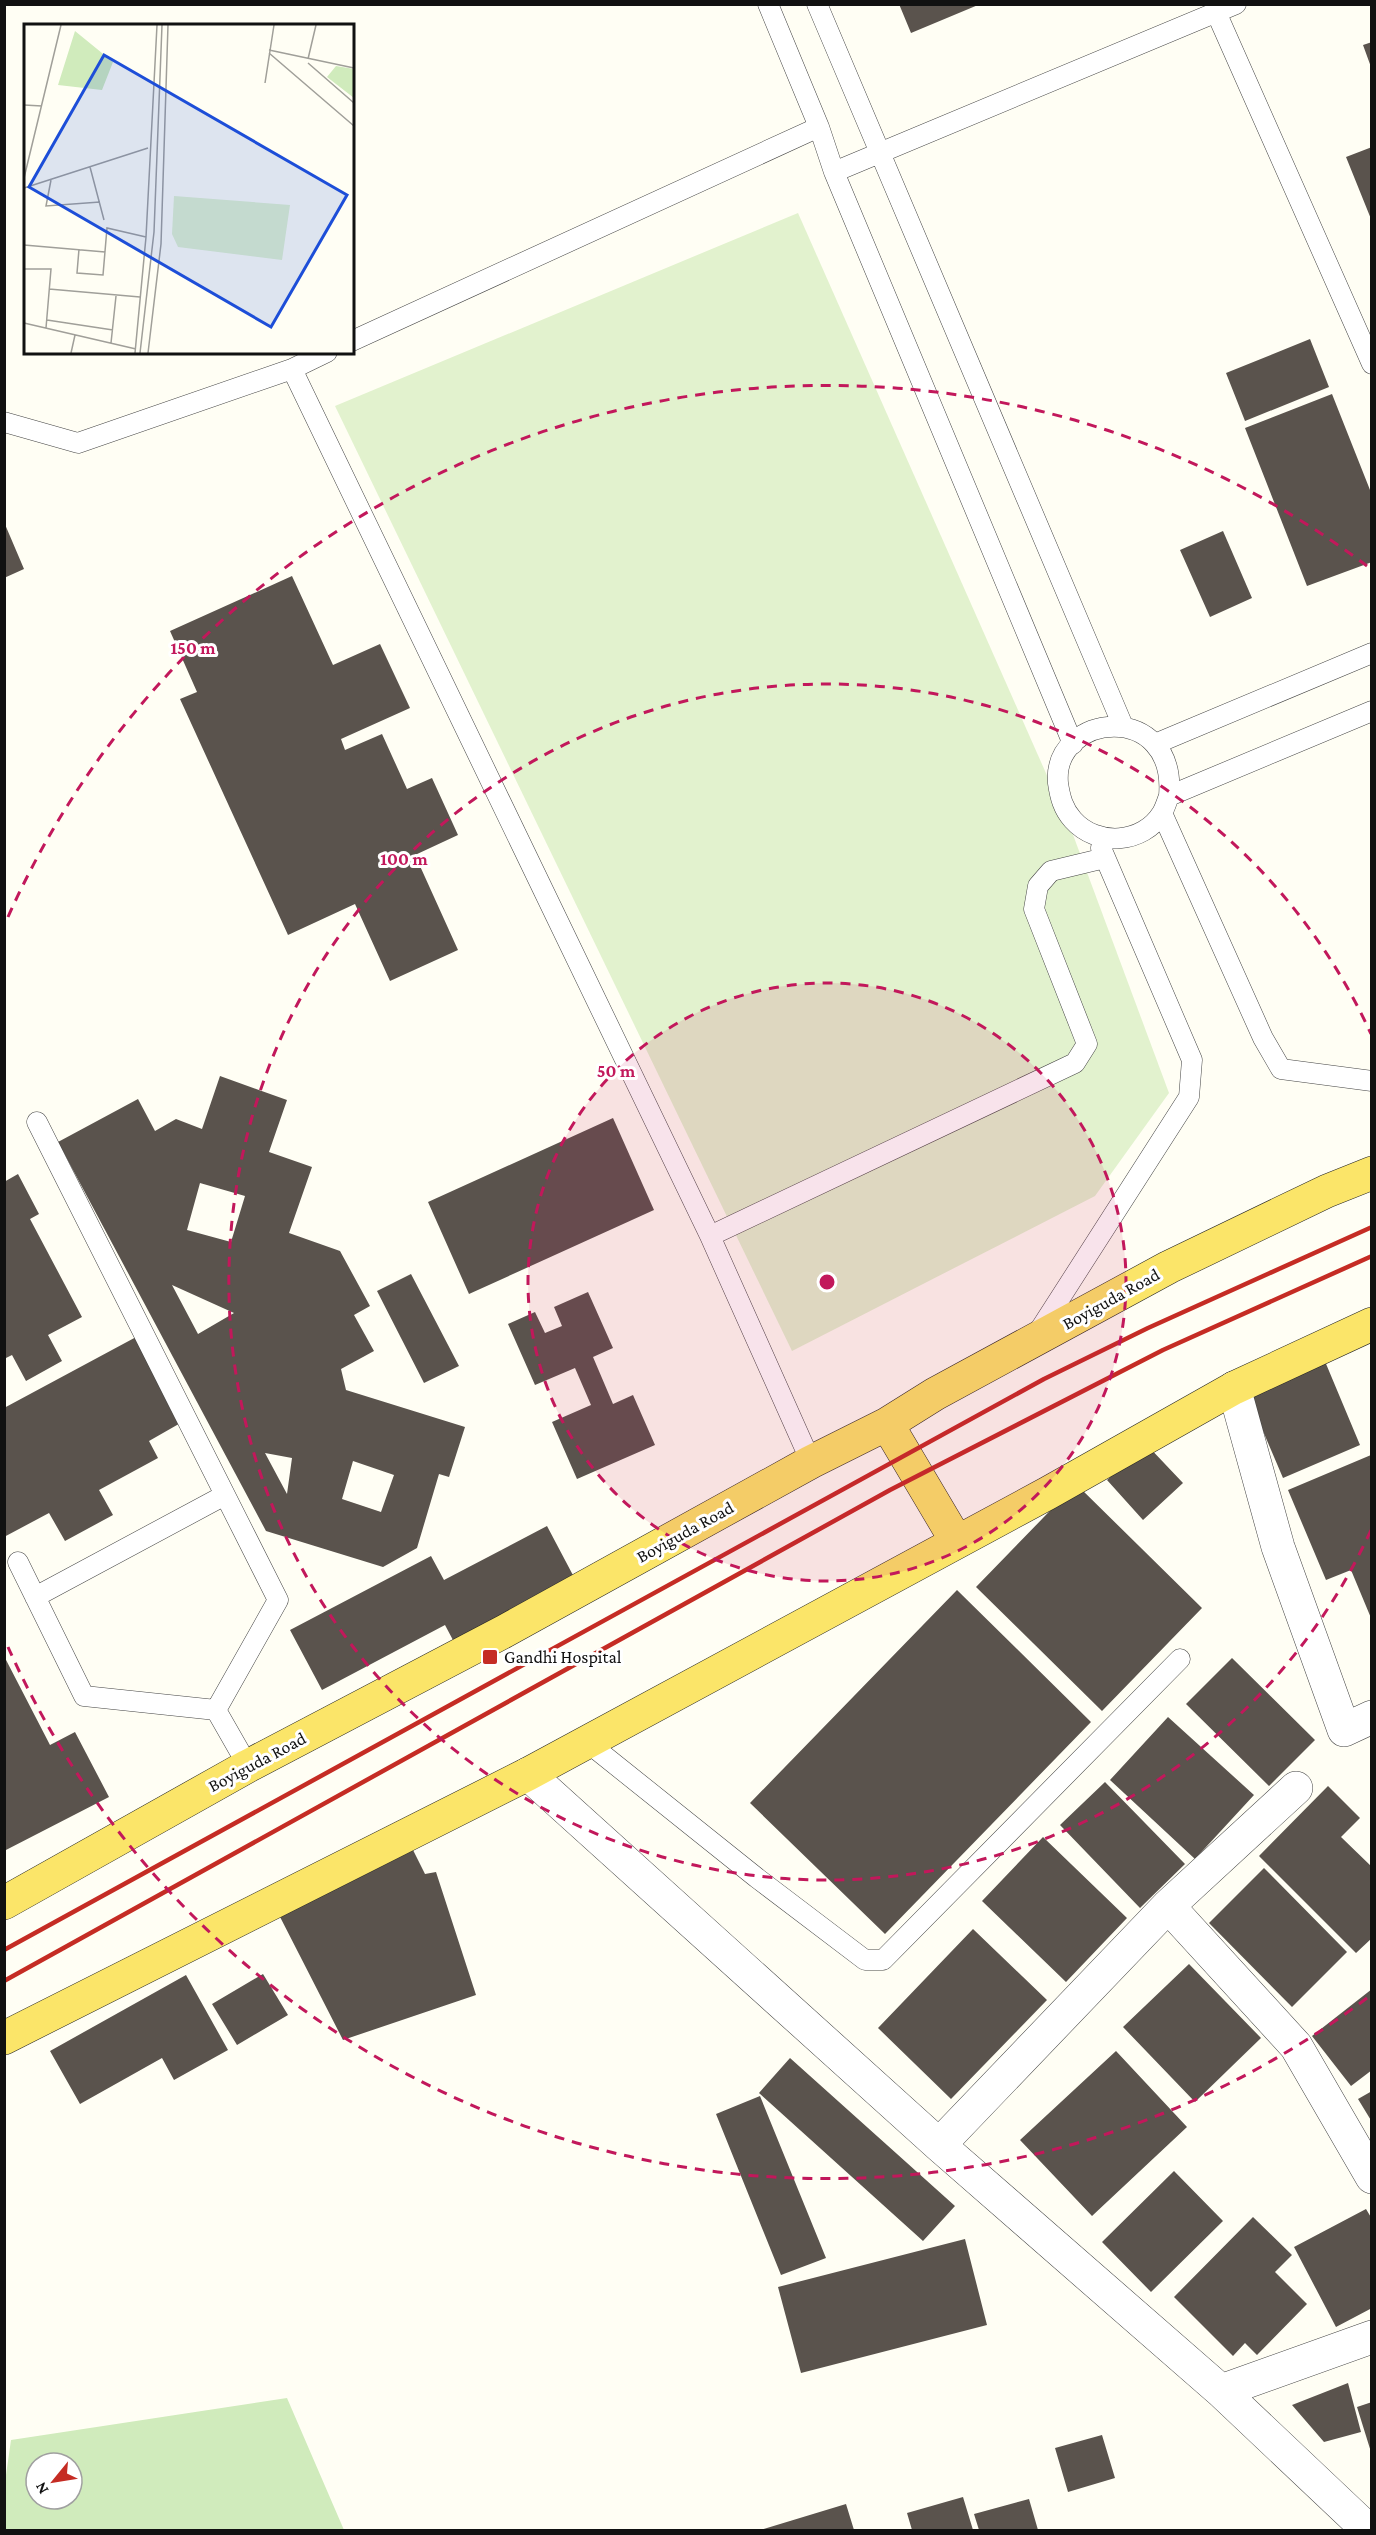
<svg xmlns="http://www.w3.org/2000/svg" width="1376" height="2535" font-family="'Crimson Pro',serif">
  <rect width="100%" height="100%" fill="#fffef4"/>
  <path fill="#d0ebbc" fill-rule="evenodd" d="M 287,2398 L 344,2530 L 5,2530 L 5,2482 L 11,2440 ZM 36,2463 L 72,2463 L 72,2499 L 36,2499 Z"/>
  <path fill="#e2f2ce" d="M 798,213 L 1072,832 L 1169,1093 L 1095,1196 L 792,1351 L 335,406 Z"/>
  <path fill="#5a534d" fill-rule="evenodd" d="M 899,4 L 978,4 L 978,5 L 911,33 Z
    M 1372,42 L 1372,67 L 1371,67 L 1363,45 Z
    M 1372,147 L 1372,219 L 1371,219 L 1346,157 Z
    M 1310,339 L 1329,387 L 1245,421 L 1226,373 Z
    M 1332,394 L 1372,495 L 1372,562 L 1307,586 L 1245,428 Z
    M 4,522 L 24,569 L 4,578 Z
    M 1223,531 L 1252,598 L 1210,617 L 1180,550 Z
    M 292,576 L 333,665 L 380,644 L 410,708 L 341,739 L 345,750 L 382,734 L 407,789 L 432,778 L 458,835 L 415,855 L 458,950 L 390,981 L 355,904 L 288,935 L 180,699 L 197,692 L 170,631 Z
    M 220,1076 L 287,1100 L 269,1152 L 312,1167 L 289,1233 L 340,1251 L 370,1306 L 354,1315 L 374,1351 L 341,1369 L 346,1390 L 465,1427 L 449,1477 L 439,1474 L 417,1548 L 383,1567 L 266,1531 L 58,1142 L 138,1099 L 155,1131 L 176,1119 L 202,1129 ZM 200,1183 L 245,1196 L 231,1242 L 187,1230 ZM 172,1285 L 234,1313 L 198,1334 ZM 265,1453 L 292,1458 L 287,1494 ZM 353,1461 L 394,1475 L 381,1512 L 342,1499 Z
    M 613,1118 L 654,1210 L 469,1294 L 428,1202 Z
    M 18,1174 L 39,1214 L 30,1219 L 82,1317 L 48,1335 L 62,1361 L 26,1381 L 12,1355 L 4,1359 L 4,1182 Z
    M 411,1274 L 459,1366 L 424,1383 L 377,1291 Z
    M 588,1292 L 613,1348 L 593,1357 L 613,1404 L 633,1395 L 655,1445 L 577,1479 L 552,1422 L 591,1405 L 575,1368 L 535,1385 L 508,1324 L 535,1312 L 545,1333 L 562,1326 L 554,1307 Z
    M 138,1336 L 184,1421 L 149,1441 L 158,1458 L 99,1490 L 113,1515 L 65,1541 L 49,1513 L 4,1537 L 4,1408 Z
    M 1324,1359 L 1360,1445 L 1283,1478 L 1246,1391 Z
    M 1146,1444 L 1183,1483 L 1143,1520 L 1107,1480 Z
    M 1371,1455 L 1371,1618 L 1351,1570 L 1326,1580 L 1288,1490 Z
    M 1076,1484 L 1202,1608 L 1102,1711 L 976,1587 Z
    M 547,1526 L 575,1579 L 454,1642 L 445,1625 L 322,1690 L 290,1630 L 431,1556 L 444,1580 Z
    M 957,1590 L 1091,1722 L 885,1934 L 750,1803 Z
    M 4,1656 L 50,1745 L 75,1732 L 109,1797 L 4,1851 Z
    M 1232,1658 L 1315,1740 L 1269,1786 L 1186,1704 Z
    M 1168,1717 L 1254,1795 L 1195,1859 L 1110,1780 Z
    M 1105,1782 L 1185,1864 L 1140,1908 L 1060,1825 Z
    M 1328,1786 L 1360,1818 L 1341,1837 L 1372,1867 L 1372,1938 L 1356,1953 L 1259,1856 Z
    M 1043,1837 L 1127,1918 L 1066,1982 L 982,1901 Z
    M 407,1838 L 425,1874 L 436,1872 L 476,1995 L 343,2040 L 277,1911 Z
    M 1264,1868 L 1347,1952 L 1292,2007 L 1209,1923 Z
    M 973,1929 L 1047,2000 L 951,2099 L 878,2028 Z
    M 1189,1964 L 1261,2038 L 1195,2102 L 1123,2027 Z
    M 263,1974 L 288,2015 L 237,2045 L 212,2004 Z
    M 186,1975 L 228,2050 L 174,2080 L 162,2058 L 80,2104 L 50,2051 Z
    M 1372,1989 L 1372,2070 L 1351,2086 L 1312,2036 Z
    M 1116,2051 L 1187,2127 L 1092,2216 L 1020,2140 Z
    M 790,2058 L 955,2206 L 923,2241 L 759,2093 Z
    M 1372,2091 L 1372,2122 L 1358,2099 Z
    M 760,2096 L 826,2258 L 781,2275 L 716,2114 Z
    M 1174,2171 L 1223,2221 L 1151,2292 L 1102,2242 Z
    M 1366,2209 L 1372,2219 L 1372,2308 L 1336,2327 L 1294,2247 Z
    M 1253,2217 L 1292,2255 L 1275,2272 L 1307,2304 L 1257,2355 L 1245,2343 L 1233,2356 L 1174,2297 Z
    M 965,2239 L 987,2325 L 801,2373 L 778,2287 Z
    M 1348,2383 L 1361,2432 L 1324,2442 L 1292,2405 Z
    M 1372,2402 L 1372,2452 L 1371,2452 L 1357,2407 Z
    M 1102,2435 L 1115,2478 L 1068,2492 L 1055,2448 Z
    M 963,2497 L 973,2530 L 912,2530 L 907,2513 Z
    M 1029,2499 L 1038,2530 L 979,2530 L 974,2514 Z
    M 846,2504 L 854,2530 L 760,2530 Z"/>
  <g fill="none" stroke-linecap="round" stroke-linejoin="round">
    <g stroke="#444" stroke-width="21">
      <path id="lane" d="M 768,4 L 819,127 L 834,172 L 1073,744
        M 817,4 L 1123,726
        M 1216,12 L 1372,364
        M 834,172 L 1236,4
        M 352,341 L 819,127
        M 292,369 L 710,1236 L 811,1462
        M 4,422 L 78,443 L 292,369 L 327,352
        M 1155,744 L 1372,653
        M 1169,796 C 1177,700 1052,712 1058,783 C 1060,797 1063,809 1073,820 C 1097,847 1143,844 1162,813 C 1165,808 1167,801 1169,796 L 1372,711
        M 1162,813 L 1263,1038 L 1281,1069 L 1372,1081
        M 37,1122 L 278,1600 L 216,1710
        M 710,1236 L 1075,1063 L 1087,1044 L 1034,909 L 1038,886 L 1051,871 L 1105,858
        M 1037,1334 L 1189,1097 L 1192,1060 L 1101,848
        M 18,1562 L 84,1696 L 216,1710 L 248,1766
        M 35,1597 L 225,1495
        M 587,1742 L 757,1878 L 865,1960 L 883,1960 L 1180,1659"/>
    </g>
    <g stroke="#444" stroke-width="34">
      <path id="street" d="M 1234,1388 L 1278,1547 L 1344,1730 L 1372,1717
        M 528,1774 L 939,2145 L 1221,2391 L 1368,2530
        M 1168,1906 L 1296,2046 L 1372,2177
        M 939,2145 L 1168,1906 L 1296,1788
        M 1221,2391 L 1372,2337"/>
    </g>
    <g stroke="#222" stroke-width="34">
      <path id="primary" d="M 887,1424 L 957,1542
        M 4,1903 L 248,1766 L 505,1631 L 811,1462 L 887,1424 L 935,1394 L 1169,1267 L 1327,1191 L 1372,1173
        M 4,2038 L 528,1774 L 1048,1493 L 1234,1388 L 1372,1324"/>
    </g>
    <use href="#lane" stroke="#fff" stroke-width="20"/>
    <use href="#street" stroke="#fff" stroke-width="33"/>
    <use href="#primary" stroke="#fbe569" stroke-width="33"/>
    <path stroke="#c52c24" stroke-width="4.5" d="M 4,1950 L 1044,1379 L 1148,1328 L 1372,1227
      M 4,1981 L 890,1490 L 1163,1350 L 1372,1256"/>
  </g>
  <circle cx="827" cy="1282" r="299" fill="#c2185b" fill-opacity=".12"/>
  <g fill="none" stroke="#c2185b" stroke-width="3" stroke-dasharray="10 8">
    <circle cx="827" cy="1282" r="299"/>
    <path d="M1371 1530A598 598 0 1 1 1371 1034"/>
    <path d="M1367 1998A897 897 0 0 1 8 1647M8 917A897 897 0 0 1 1367 566"/>
  </g>
  <rect fill="#c52c24" stroke="#fff" stroke-width="2" x="482" y="1649" width="16" height="16" rx="3"/>
  <g text-anchor="middle" stroke-width="6" stroke-linejoin="round" paint-order="stroke">
    <g font-size="18" fill="#111" stroke="#fff">
      <text transform="translate(1111 1299) rotate(-29)" y="6">Boyiguda Road</text>
      <text transform="translate(685 1532) rotate(-29)" y="6">Boyiguda Road</text>
      <text transform="translate(257 1762) rotate(-28)" y="6">Boyiguda Road</text>
    </g>
    <g font-size="18" fill="#111" stroke="#fff" text-anchor="start">
      <text x="504" y="1663">Gandhi Hospital</text>
    </g>
  </g>
  <g transform="translate(24 24)">
    <rect width="330" height="330" fill="#fffef4"/>
    <path d="M 51,7 L 89,38 L 78,66 L 34,61 ZM 312,42 L 330,45 L 330,74 L 303,53 Z" fill="#d0ebbc"/>
    <path d="M 150,172 L 266,181 L 258,236 L 154,223 L 148,210 Z" fill="#e2f2ce"/>
    <path fill="none" stroke="#a09f99" stroke-width="1.5" d="M 245,26 L 330,44M 245,29 L 330,102M 284,35 L 292,1M 284,39 L 330,79M 241,59 L 250,1M 0,81 L 18,82M 66,143 L 80,196M 0,154 L 37,1M 27,156 L 22,182 L 76,178M 0,164 L 124,124M 0,221 L 81,228M 55,225 L 53,249 L 79,251 L 83,204 L 122,213M 0,245 L 27,245 L 22,304M 25,265 L 116,273M 23,296 L 89,306M 0,299 L 112,325M 87,319 L 92,272M 47,329 L 51,311M 111,329 L 122,213 L 133,1M 116,329 L 130,208 L 138,1M 124,329 L 137,220 L 144,1"/>
    <path fill="#1d4ed8" fill-opacity="0.15" stroke="#1d4ed8" stroke-width="3" d="M 80,31 L 323,171 L 247,303 L 5,163 Z"/>
    <rect width="330" height="330" fill="none" stroke="#111" stroke-width="3"/>
  </g>
  <circle cx="827" cy="1282" r="9" fill="#c2185b" stroke="#fff" stroke-width="3"/>
  <g font-size="18" text-anchor="middle" font-weight="bold" fill="#c2185b" stroke="#fff" stroke-width="6" stroke-linejoin="round" paint-order="stroke">
    <text x="193" y="654">150 m</text>
    <text x="404" y="865">100 m</text>
    <text x="616" y="1077">50 m</text>
  </g>
  <rect width="1376" height="2535" fill="none" stroke="#111111" stroke-width="12"/>
  <g transform="translate(54 2481) rotate(240)"><circle r="28" fill="#ffffff" stroke="#a0a0a0" stroke-width="1.5"/>
  <path d="M0-4.5L10 22L0 15L-10 22Z" fill="#c52c24"/>
  <text y="-9" font-size="16" font-weight="bold" text-anchor="middle" fill="#111111">N</text>
  </g>
</svg>
